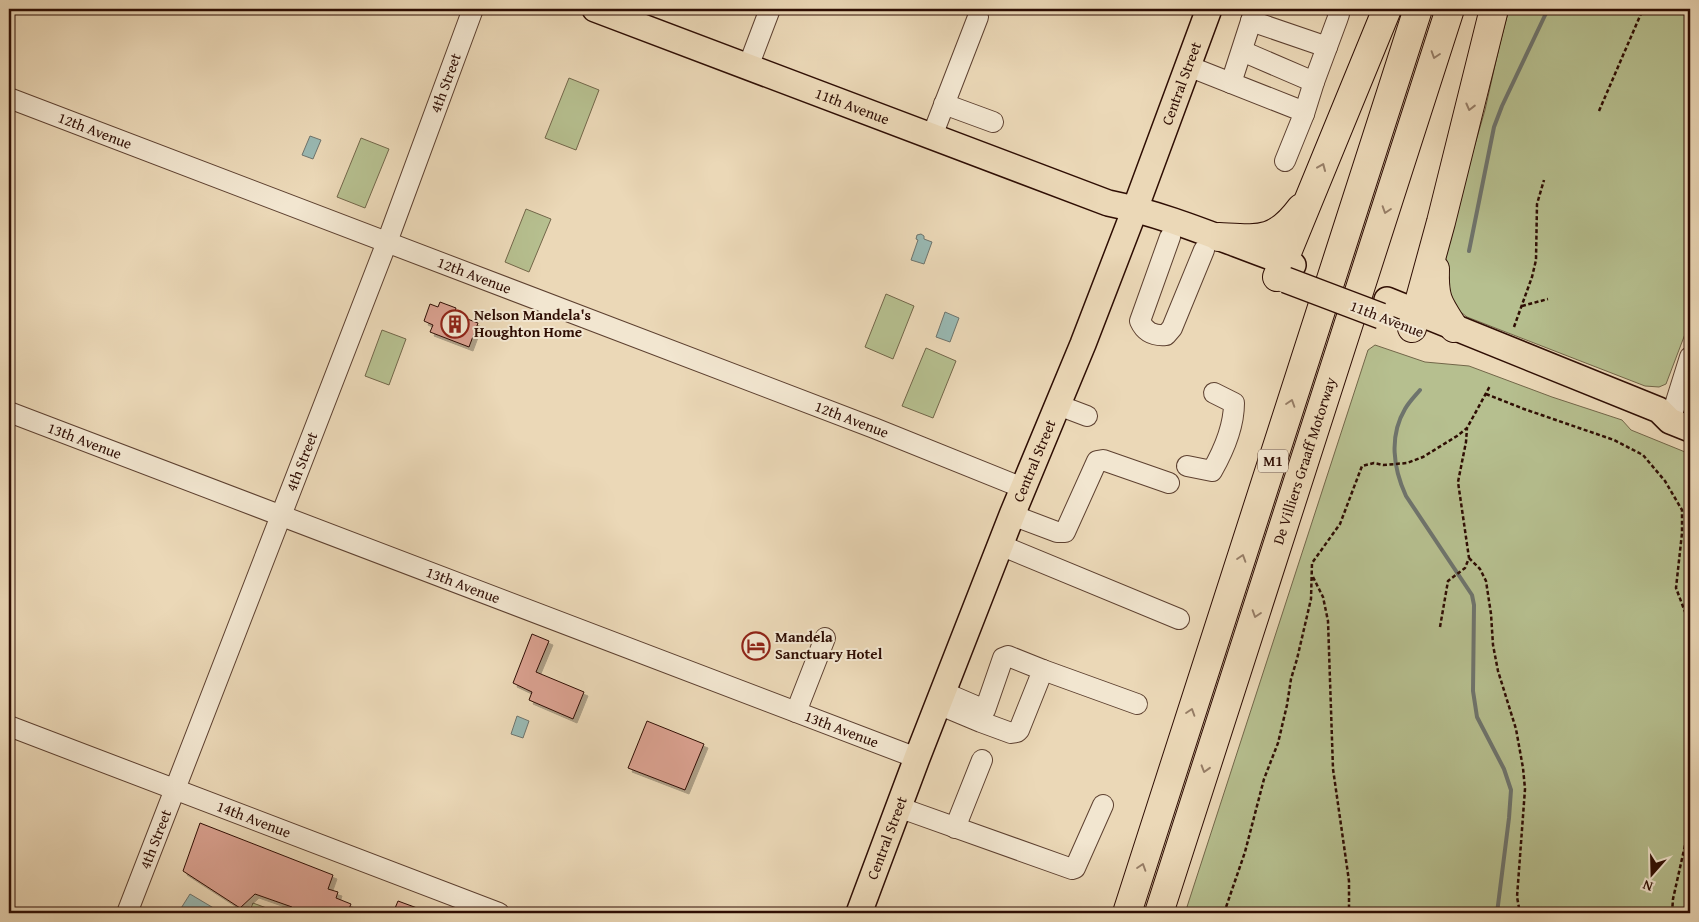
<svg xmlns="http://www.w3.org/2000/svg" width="1699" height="922" font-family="'Gentium Book Plus',serif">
  <defs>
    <filter id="shadow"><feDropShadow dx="4" dy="4" stdDeviation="0" flood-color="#0004"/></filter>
  </defs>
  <rect width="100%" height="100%" fill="#ebd8b7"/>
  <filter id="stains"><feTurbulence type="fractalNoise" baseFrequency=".004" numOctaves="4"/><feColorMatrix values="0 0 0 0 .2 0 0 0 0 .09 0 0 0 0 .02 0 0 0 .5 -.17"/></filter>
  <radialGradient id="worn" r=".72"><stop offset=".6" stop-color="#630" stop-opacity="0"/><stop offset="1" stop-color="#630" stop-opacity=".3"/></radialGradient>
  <path fill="#b6bf8f" stroke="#726649" d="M 1509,9 L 1690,9 L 1690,321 L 1666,384 L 1659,387 L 1645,386 L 1467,317 L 1457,309 L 1444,295 L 1444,251 L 1485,110 L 1500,43 Z
    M 569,78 L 599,90 L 576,150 L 545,138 Z
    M 361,138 L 389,149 L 365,208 L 337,197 Z
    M 526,209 L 551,219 L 529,272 L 505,262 Z
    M 886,294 L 914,306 L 893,359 L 865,347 Z
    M 382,330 L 406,339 L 389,385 L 365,376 Z
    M 1375,345 L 1425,362 L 1469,366 L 1552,397 L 1622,420 L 1631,430 L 1690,454 L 1690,913 L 1185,913 L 1368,350 Z
    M 926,348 L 956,361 L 933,418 L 902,406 Z
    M 253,903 L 280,913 L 249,913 Z"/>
  <path fill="#99b9b3" stroke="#6e746d" d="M 310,136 L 321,140 L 313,159 L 302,155 Z
    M 921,234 L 924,236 L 924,239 L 932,242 L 924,264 L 911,260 L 918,240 L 916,239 L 917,235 Z
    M 945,312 L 959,318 L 950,342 L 936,337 Z
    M 517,716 L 529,721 L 523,738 L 511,734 Z
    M 190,894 L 222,913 L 178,913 Z"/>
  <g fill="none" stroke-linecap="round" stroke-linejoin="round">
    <path stroke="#6e746d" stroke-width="4" d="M 1469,251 L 1494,127 L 1502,106 L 1548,9
      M 1420,390 C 1415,396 1409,402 1405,409 C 1389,436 1393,468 1406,496 L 1472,595 L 1474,605 L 1473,691 L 1477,717 L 1504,769 L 1511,790 L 1509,818 L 1497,913"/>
  </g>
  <path fill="#daa190" stroke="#2e0d03" filter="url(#shadow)" d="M 440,302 L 456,308 L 454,314 L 478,323 L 469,347 L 430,332 L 433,325 L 424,321 L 430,304 L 438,307 Z
    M 532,634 L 549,641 L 536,672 L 584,692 L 573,719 L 529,700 L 532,692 L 513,683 Z
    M 647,721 L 704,744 L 685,790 L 628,768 Z
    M 200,823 L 333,875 L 328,889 L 338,892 L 336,898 L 351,904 L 347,913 L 335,909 L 334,913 L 289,913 L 292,907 L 255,894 L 240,908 L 183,871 Z
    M 398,901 L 428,912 L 427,913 L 393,913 Z"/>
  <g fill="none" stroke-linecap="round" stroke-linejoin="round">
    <g stroke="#5d4030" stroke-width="22">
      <g id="minor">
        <path d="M 1251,21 L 1327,47"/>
        <path d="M 1242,51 L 1314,82"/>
        <path d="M 1188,66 L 1297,109 L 1304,114 L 1285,161"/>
        <path d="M 748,67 L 770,9"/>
        <path d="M 1231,83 L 1255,9"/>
        <path id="s1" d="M 9,98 L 874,428 L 1023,488"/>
        <path d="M 944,104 L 993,122"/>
        <path d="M 1304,114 L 1314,82 L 1337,20 L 1339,14 L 1336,9"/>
        <path d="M 932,136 L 978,17"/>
        <path d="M 1170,237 L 1140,321 C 1145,332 1153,336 1166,335 L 1172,328 L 1204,250"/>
        <path d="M 1058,405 L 1087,416"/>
        <path id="s2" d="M 9,412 L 917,758"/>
        <path d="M 1670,421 L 1690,357"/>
        <path d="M 1187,466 L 1212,471 C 1224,450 1234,426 1234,403 L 1214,393"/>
        <path d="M 1012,515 L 1057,532 L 1065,532 L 1097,461 L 1103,460 L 1169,483"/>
        <path d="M 1000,545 L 1179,619"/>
        <path d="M 1043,670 L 1137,704"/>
        <path d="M 938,704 L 981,722 L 1011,733 L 1017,732 L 1019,730 L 1043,670 L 1008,656 L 1003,658 L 985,710 L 943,692"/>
        <path d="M 796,712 L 825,638"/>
        <path id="s3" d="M 9,726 L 499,913"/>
        <path d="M 898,807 L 1072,869 L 1075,868 L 1103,805"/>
        <path d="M 955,828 L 982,760"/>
        <path id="s4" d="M 127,913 L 387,242 L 473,9"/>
      </g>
    </g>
    <g stroke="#2e0d03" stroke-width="28">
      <g id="major">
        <path id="s5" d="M 595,9 L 1108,203 C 1172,216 1232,244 1293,265"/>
        <path d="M 1387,300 L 1659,410 L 1670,421 L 1690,429"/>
        <path id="s6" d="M 859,913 L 917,758 L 1012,515 L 1083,344 L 1135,209 L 1209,9"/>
      </g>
    </g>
    <g stroke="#2e0d03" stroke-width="30">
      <g id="highway">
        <path d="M 1219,237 C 1259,239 1275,243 1301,208"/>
        <path d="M 1435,269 C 1434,299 1438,303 1454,328"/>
        <path d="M 1277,277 L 1387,9"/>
        <path d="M 1412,328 L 1441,222 L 1494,9"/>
        <path d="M 1127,913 L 1418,9"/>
        <path id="s7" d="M 1159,913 L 1450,9"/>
      </g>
    </g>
    <path stroke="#2e0d03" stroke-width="2.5" stroke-dasharray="4 2.5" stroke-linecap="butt" d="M 1599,111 L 1643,9
      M 1522,306 L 1548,299
      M 1514,327 L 1532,277 L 1536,260 L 1537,204 L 1544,180
      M 1486,394 L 1524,409 L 1614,440 L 1643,455 L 1665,481 L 1682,510 L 1682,533 L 1676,588 L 1690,625
      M 1469,558 L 1480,569 L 1486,581 L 1491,614 L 1493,645 L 1498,671 L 1516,729 L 1523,768 L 1525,789 L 1517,897 L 1520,913
      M 1313,577 L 1323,597 L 1328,621 L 1333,769 L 1349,881 L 1349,913
      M 1440,627 L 1448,581 L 1465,568 L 1469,558 L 1458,482 L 1466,442 L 1467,428
      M 1224,913 L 1245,852 L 1264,779 L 1278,743 L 1287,705 L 1291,679 L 1297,659 L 1311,599 L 1312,563 L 1340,524 L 1362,466 L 1374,463 L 1383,465 L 1407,463 L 1423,457 L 1457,436 L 1467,428 L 1490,386
      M 1672,913 L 1673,899 L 1690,823"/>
    <use href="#minor" stroke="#f2e6d0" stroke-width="20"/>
    <use href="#major" stroke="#ebd8b7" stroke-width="25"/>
    <use href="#highway" stroke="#ebd8b7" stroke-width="28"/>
    <g stroke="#2e0d03" stroke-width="28" stroke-linecap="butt">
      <path id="major-bridge" d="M 1286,280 L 1381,316"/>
    </g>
    <use href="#major-bridge" stroke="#ebd8b7" stroke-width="25"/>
  </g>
  <defs><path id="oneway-chevron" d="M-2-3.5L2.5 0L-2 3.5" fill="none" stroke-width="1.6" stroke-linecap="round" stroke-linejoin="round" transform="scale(1.25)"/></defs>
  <g stroke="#967d66">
    <use href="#oneway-chevron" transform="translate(1435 55) rotate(108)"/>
    <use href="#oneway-chevron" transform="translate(1470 107) rotate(104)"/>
    <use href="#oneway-chevron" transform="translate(1322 167) rotate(-67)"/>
    <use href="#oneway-chevron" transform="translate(1386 210) rotate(108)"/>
    <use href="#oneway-chevron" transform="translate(1291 403) rotate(-72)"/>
    <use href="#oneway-chevron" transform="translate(1242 558) rotate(-72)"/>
    <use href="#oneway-chevron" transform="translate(1256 614) rotate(108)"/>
    <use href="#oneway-chevron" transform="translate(1191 712) rotate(-72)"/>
    <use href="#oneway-chevron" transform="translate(1205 769) rotate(107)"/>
    <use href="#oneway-chevron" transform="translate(1142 867) rotate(-72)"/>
  </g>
  <defs>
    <g id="building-ring" transform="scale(1.4375)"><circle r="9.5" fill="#f2e6d0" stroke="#8f2418" stroke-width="1.5"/><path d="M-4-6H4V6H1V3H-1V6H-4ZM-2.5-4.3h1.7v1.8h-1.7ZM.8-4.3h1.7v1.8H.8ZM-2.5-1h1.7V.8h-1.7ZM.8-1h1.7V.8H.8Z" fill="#8f2418"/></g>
    <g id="hotel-ring" transform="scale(1.4375)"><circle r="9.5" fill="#f2e6d0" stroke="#8f2418" stroke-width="1.5"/><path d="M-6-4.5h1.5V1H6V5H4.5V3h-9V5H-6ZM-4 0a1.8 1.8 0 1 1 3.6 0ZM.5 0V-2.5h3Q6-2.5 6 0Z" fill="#8f2418"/></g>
  </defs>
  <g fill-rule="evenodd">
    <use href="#building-ring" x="455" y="324"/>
    <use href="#hotel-ring" x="756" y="646"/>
  </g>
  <g text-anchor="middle" stroke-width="4" stroke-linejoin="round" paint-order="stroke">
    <rect fill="#f2e6d0" stroke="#694e40" stroke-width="1" x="1258" y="449.5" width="30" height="23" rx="4"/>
    <g font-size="14" font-weight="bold" fill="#2e0d03">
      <text x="1273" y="466">M1</text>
    </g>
    <g font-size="15" fill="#2e0d03" stroke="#f2e6d0">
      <text dy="5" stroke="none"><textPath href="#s4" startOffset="889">4th Street</textPath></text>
      <text dy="5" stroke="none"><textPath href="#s6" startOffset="890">Central Street</textPath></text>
      <text dy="5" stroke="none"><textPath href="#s5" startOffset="275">11th Avenue</textPath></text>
      <text dy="5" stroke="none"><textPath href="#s1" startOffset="92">12th Avenue</textPath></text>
      <text dy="5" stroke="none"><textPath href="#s1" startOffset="498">12th Avenue</textPath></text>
      <text transform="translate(1387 319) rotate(21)" y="5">11th Avenue</text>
      <text dy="5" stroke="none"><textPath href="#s1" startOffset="902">12th Avenue</textPath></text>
      <text dy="5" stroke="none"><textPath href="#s2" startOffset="81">13th Avenue</textPath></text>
      <text dy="5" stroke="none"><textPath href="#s4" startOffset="484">4th Street</textPath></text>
      <text dy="5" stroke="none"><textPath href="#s6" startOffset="485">Central Street</textPath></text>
      <text dy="5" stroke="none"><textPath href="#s7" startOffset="475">De Villiers Graaff Motorway</textPath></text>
      <text dy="5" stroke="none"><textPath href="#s2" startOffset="486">13th Avenue</textPath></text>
      <text dy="5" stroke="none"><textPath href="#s2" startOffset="891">13th Avenue</textPath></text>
      <text dy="5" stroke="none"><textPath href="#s3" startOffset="262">14th Avenue</textPath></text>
      <text dy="5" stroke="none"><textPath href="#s6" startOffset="80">Central Street</textPath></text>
      <text dy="5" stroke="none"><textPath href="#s4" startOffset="79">4th Street</textPath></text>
    </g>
    <g font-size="15" font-weight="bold" fill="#2e0d03" stroke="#f2e6d0" text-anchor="start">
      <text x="474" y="320">Nelson Mandela's<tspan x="474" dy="17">Houghton Home</tspan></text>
      <text x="775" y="642">Mandela<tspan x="775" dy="17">Sanctuary Hotel</tspan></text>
    </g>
  </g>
  <rect width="1699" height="922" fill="none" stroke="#ebd8b7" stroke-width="30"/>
  <rect x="10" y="10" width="1679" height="902" fill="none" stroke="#2e0d03" stroke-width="2.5"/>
  <rect x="15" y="15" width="1669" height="892" fill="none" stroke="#2e0d03"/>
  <g transform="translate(1652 874) rotate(200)" stroke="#f2e6d0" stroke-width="4" paint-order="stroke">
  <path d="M0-4L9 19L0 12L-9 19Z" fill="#2e0d03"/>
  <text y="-8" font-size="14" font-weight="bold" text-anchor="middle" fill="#2e0d03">N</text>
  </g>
  <rect width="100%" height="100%" filter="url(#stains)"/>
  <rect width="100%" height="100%" fill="url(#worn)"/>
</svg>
